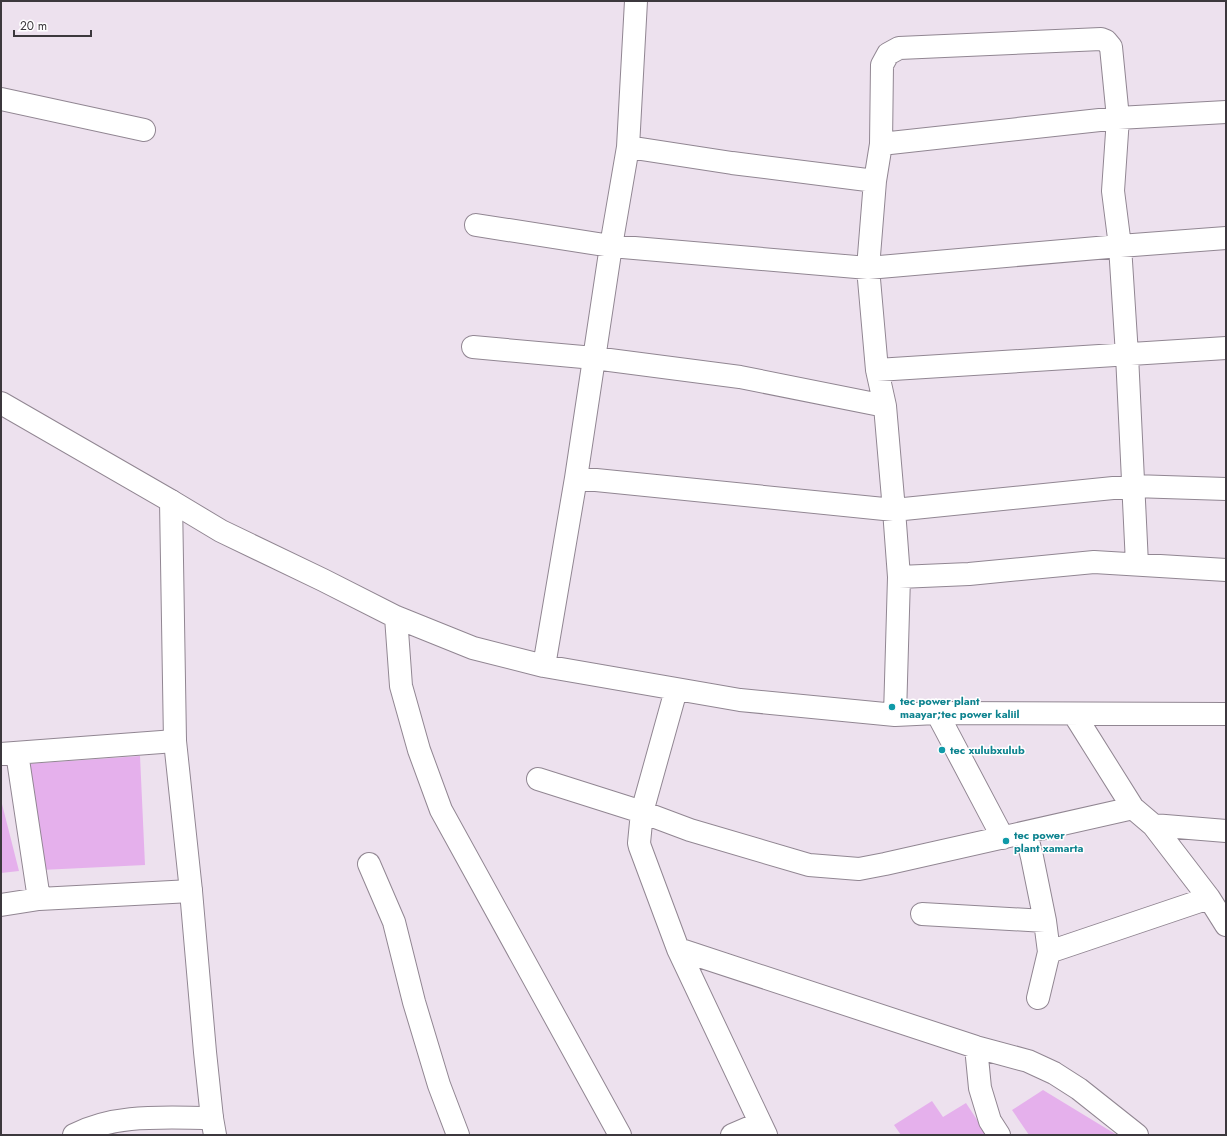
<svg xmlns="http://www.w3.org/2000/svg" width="1227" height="1136" font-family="Jost,sans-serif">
  <rect width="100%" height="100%" fill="#ede1ee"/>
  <path fill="#e5b0ec" d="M 140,756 L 145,865 L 41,870 L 40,830 L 32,831 L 26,764 Z
    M 1,804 L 2,804 L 19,871 L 1,873 Z
    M 1043,1090 L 1117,1135 L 1029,1135 L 1012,1110 Z
    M 932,1101 L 943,1117 L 966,1103 L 987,1135 L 901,1135 L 894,1125 Z"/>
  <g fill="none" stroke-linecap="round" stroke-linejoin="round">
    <g stroke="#918692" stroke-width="24">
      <path id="minor" d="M 1,99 L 144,130
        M 881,144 L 1118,118 L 1226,112
        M 628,147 L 636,1
        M 476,225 L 611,246 L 868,268 L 1120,246 L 1226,238
        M 473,347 L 594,358 L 740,377 L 885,406
        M 877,370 L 1226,348
        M 576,478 L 894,510 L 1133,486 L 1226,489
        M 171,501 L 221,531 L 323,580 L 396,617 L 473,648 L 544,666 L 740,700 L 895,715 L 937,713 L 1226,714
        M 899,577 L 969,574 L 1094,562 L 1226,570
        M 396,617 L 401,686 L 419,750 L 441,810 L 620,1135
        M 544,666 L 576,478 L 611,246 L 628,147 L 732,163 L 875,181
        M 676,690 L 642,812 L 639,843 L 640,847 L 678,949 L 766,1135
        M 937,713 L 1003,838
        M 1074,714 L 1133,808 L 1153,825 L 1209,898 L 1226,925
        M 895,715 L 899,577 L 894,510 L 885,406 L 877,370 L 868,268 L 875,181 L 881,144 L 882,65 L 888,54 L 899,48 L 1101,39 L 1106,41 L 1111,47 L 1118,118 L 1113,191 L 1120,246 L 1127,355 L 1137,564
        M 17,753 L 39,899
        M 1,754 L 175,741
        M 538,779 L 642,812 L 690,830 L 809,865 L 859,869 L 885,864 L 1133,808
        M 1153,825 L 1226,831
        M 1026,833 L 1032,857 L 1045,921 L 1049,952 L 1038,998
        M 369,864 L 394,922 L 414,1002 L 439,1085 L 458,1135
        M 1,905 L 39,899 L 191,891
        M 922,914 L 1045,921
        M 678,949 L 976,1047 L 1028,1061 L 1054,1073 L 1079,1089 L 1137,1135
        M 1049,952 L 1209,898
        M 976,1047 L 980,1088 L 990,1121 L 999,1135
        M 74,1135 C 116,1113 166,1118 212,1118
        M 732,1135 L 760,1123"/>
    </g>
    <g stroke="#918692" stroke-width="24">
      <path id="secondary" d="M 1,403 L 171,501 L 175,741 L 191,891 L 205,1052 L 212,1118 L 215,1135"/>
    </g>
    <use href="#minor" stroke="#fff" stroke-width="22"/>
    <use href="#secondary" stroke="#fff" stroke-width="22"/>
  </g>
  <g fill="#0f9aa8" stroke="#fff" stroke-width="1.5">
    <circle cx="892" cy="707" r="4"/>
    <circle cx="942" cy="750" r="4"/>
    <circle cx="1006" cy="841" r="4"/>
  </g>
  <g text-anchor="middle" stroke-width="3" stroke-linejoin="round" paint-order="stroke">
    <g font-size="11" font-weight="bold" fill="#0d838f" stroke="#fff" text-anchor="start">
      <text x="900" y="705">tec power plant<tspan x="900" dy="13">maayar;tec power kaliil</tspan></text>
      <text x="950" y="754">tec xulubxulub</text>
      <text x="1014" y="839">tec power<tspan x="1014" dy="13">plant xamarta</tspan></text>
    </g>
  </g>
  <rect width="1227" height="1136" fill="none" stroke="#3c383d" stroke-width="4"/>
  <path d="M14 30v6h77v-6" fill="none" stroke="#3c383d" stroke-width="2"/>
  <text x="20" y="30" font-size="12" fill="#3c383d" stroke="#ffffff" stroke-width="3" paint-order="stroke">20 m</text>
</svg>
